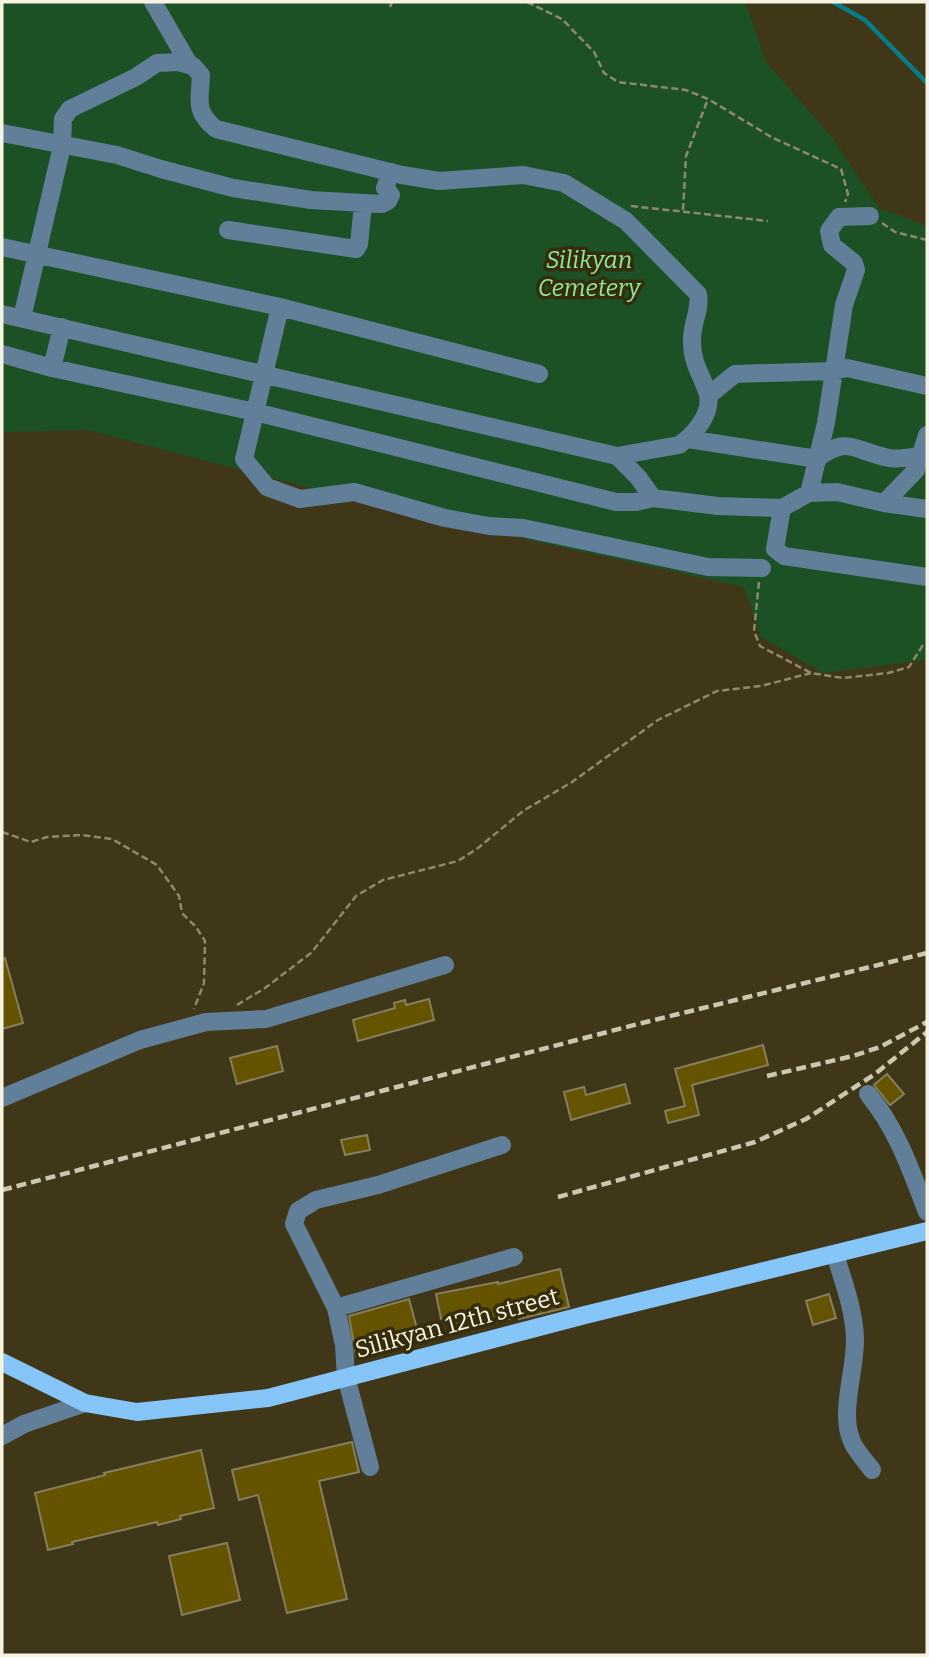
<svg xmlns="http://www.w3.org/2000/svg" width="929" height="1657" font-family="Bitter,serif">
  <rect width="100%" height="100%" fill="#403718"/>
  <path fill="#1c5125" d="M 2,2 L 745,2 L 766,62 L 831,136 L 879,208 L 927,226 L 927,660 L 823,673 L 761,637 L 744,587 L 407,513 L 88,430 L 2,432 Z"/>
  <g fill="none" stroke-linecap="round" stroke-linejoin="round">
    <path stroke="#077c89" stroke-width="4.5" d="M 833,2 L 865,20 L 927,83"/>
  </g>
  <path fill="#645301" stroke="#867e5c" stroke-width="2" d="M 5,958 L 23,1023 L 2,1029 L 2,959 Z
    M 429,999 L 434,1020 L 358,1041 L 353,1020 L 395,1008 L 394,1003 L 405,1000 L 406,1005 Z
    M 763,1045 L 768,1065 L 692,1085 L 699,1115 L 668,1123 L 665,1111 L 685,1106 L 675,1069 Z
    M 277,1046 L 283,1071 L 237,1084 L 230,1058 Z
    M 887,1074 L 904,1094 L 890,1105 L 874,1085 Z
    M 625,1084 L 630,1103 L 571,1120 L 564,1092 L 584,1087 L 586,1095 Z
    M 367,1135 L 370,1150 L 345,1155 L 341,1140 Z
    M 560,1269 L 569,1307 L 519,1319 L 519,1317 L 455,1330 L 452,1317 L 441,1319 L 436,1294 L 498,1282 L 498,1284 Z
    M 829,1294 L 836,1318 L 813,1325 L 806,1301 Z
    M 409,1299 L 420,1340 L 356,1356 L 349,1316 Z
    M 352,1442 L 359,1472 L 319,1481 L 347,1599 L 287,1613 L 258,1495 L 239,1500 L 232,1470 Z
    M 201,1450 L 214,1508 L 180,1516 L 181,1519 L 158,1525 L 157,1522 L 72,1542 L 73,1544 L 48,1550 L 35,1493 L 105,1475 L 104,1473 Z
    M 227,1543 L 240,1600 L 182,1615 L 169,1556 Z"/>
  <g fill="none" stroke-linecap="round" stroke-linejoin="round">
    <path stroke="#8f886f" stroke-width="2.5" stroke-dasharray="7 3.5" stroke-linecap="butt" d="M 527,2 L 562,19 L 594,52 L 604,73 L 618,82 L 686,90 L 708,99 L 773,138 L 841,169 L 848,194 L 845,202
      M 390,7 L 392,2
      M 631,206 L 768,221
      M 683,210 L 686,156 L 708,99
      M 882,223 L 895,232 L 927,240
      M 759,582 L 754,631 L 760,646 L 811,673 L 843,678 L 888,673 L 909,667 L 923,645 L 927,644
      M 2,832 L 31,842 L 47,837 L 81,835 L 112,839 L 157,865 L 179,896 L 182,913 L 196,927 L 205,941 L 204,983 L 194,1009
      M 237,1005 L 265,988 L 311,953 L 356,896 L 383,880 L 458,861 L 478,848 L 523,811 L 572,782 L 658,720 L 717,691 L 761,686 L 811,673"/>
    <path stroke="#617f98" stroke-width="18" d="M 153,2 L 189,64
      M 2,133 L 117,155 L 161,169 L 233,188 L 311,200 L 382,204 L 388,201 L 391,195 L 385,188 L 391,172
      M 228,230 L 356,249 L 359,244 L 363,204
      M 2,247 L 280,307 L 539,374
      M 280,307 L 244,459 L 267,487 L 300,499 L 354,492 L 445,518 L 489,526 L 523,528 L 708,567 L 762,568
      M 2,314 L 617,456
      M 22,318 L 62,146 L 63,119 L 70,109 L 136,77 L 157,63 L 178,62 L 193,66 L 201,75 C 200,100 194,112 216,129 L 402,175 L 439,181 L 523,175 L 564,183 L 626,221 L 698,294 C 701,311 691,324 692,342 C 692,365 703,376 708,395 C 712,414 694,435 679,445 L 617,456 L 638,477 L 653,498
      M 2,354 L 52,368 L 255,412 L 616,502 L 636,502 L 653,498 L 718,506 L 782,508 L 809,493 L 837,492 L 884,503 L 927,509
      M 52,368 L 62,327
      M 708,396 L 735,374 L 832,371 L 847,368 L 927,386
      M 688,439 L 817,459 C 847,434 856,452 889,458 C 901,460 915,456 927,455
      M 809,493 L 826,423 L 844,305 L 856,270 L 854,263 L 832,245 L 829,231 L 839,217 L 870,216
      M 884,503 L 916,470 L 927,435
      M 782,508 L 775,549 L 784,556 L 927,577
      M 868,1094 C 897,1129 911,1170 927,1212
      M 2,1098 L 140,1040 L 206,1022 L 266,1019 L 445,965
      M 835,1254 C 843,1281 854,1309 855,1338 C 856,1371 838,1414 853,1444 C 858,1453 866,1462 872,1470
      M 336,1308 L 294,1224 L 298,1211 L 316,1200 L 378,1185 L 502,1145
      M 2,1436 L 24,1424 L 85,1403
      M 370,1467 L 346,1377 L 344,1345 L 336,1308 L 514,1257"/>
    <path stroke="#86c5f8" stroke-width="18" d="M 2,1362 L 85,1403 L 137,1412 L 268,1398 L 585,1315 L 927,1231"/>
    <path stroke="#ccc7b1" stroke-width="4.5" stroke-dasharray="10 5" stroke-linecap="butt" d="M 767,1076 L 853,1056 L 880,1047 L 927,1022
      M 2,1190 L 642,1023 L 927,953
      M 558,1197 L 755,1142 L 806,1119 L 875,1074 L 927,1032"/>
  </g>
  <g text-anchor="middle" stroke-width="7" stroke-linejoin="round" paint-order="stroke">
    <g font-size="24" font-style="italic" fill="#8dea98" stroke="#352d0d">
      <text x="589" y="268">Silikyan<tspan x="589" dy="28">Cemetery</tspan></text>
    </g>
    <g font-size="24" fill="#f7f3e0" stroke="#352d0d">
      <text transform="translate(457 1323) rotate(-15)" y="8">Silikyan 12th street</text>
    </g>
  </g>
  <rect width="929" height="1657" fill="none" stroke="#f7f3e0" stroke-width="7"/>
</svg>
